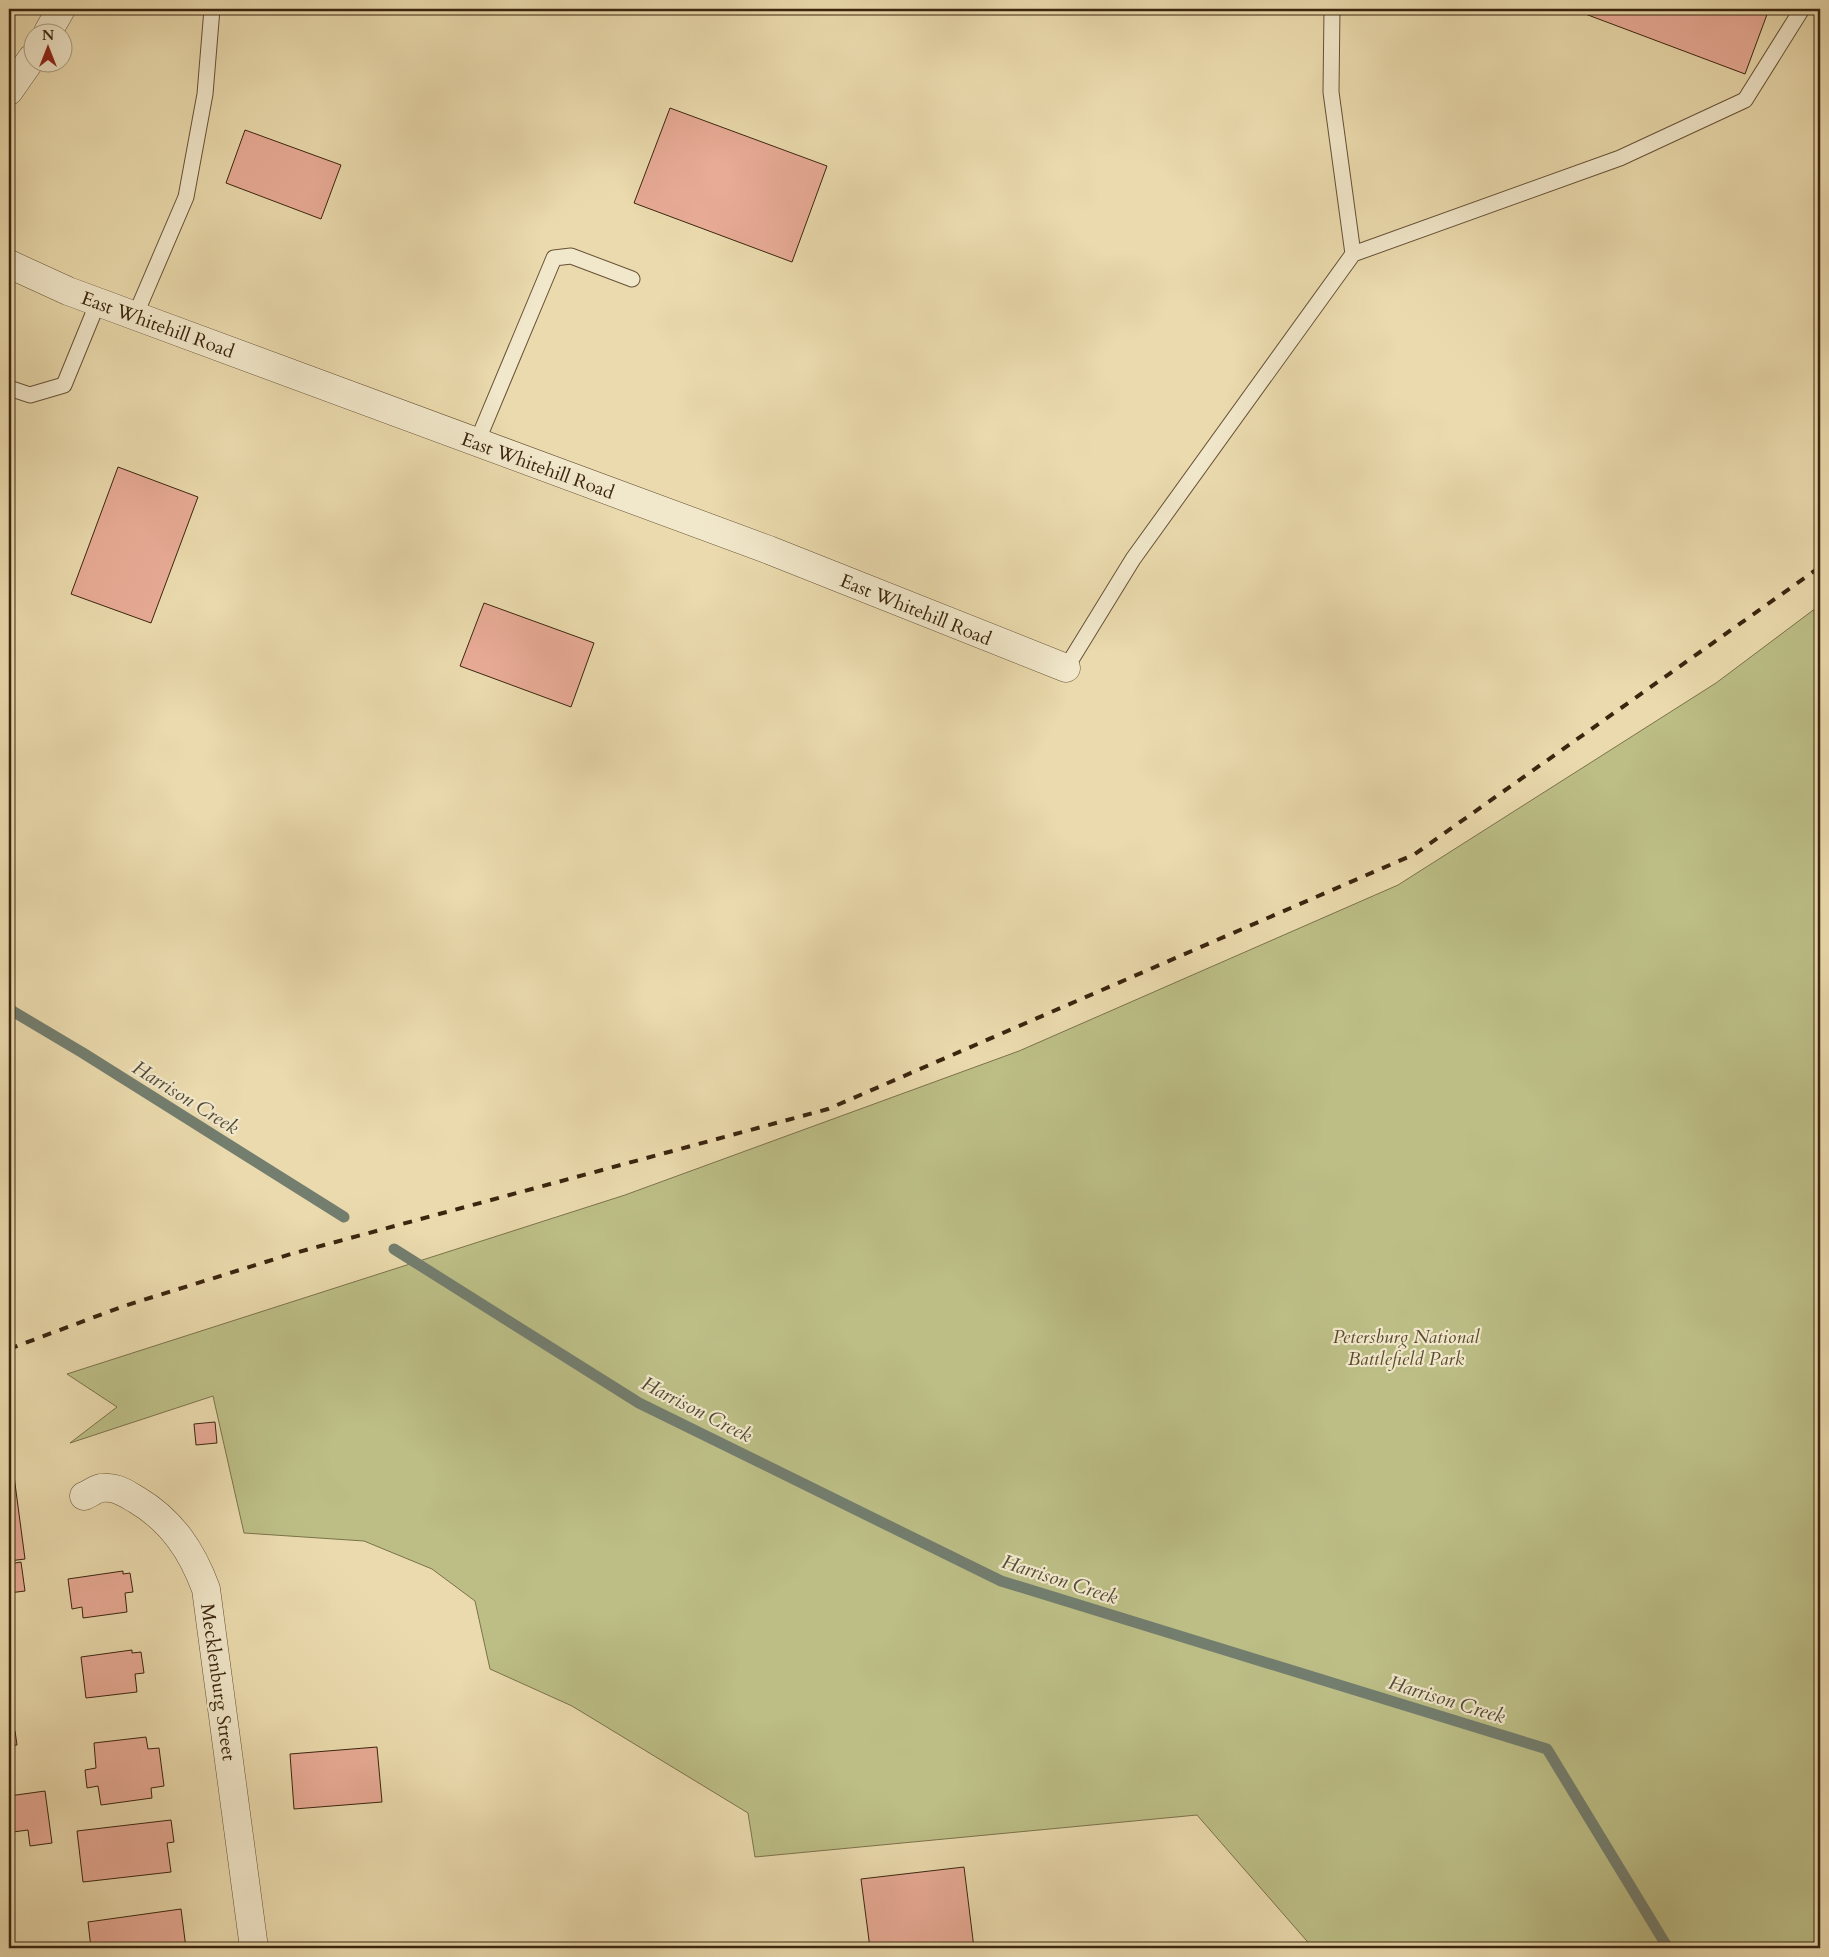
<svg xmlns="http://www.w3.org/2000/svg" width="1829" height="1957" font-family="Cardo,serif">
  <rect width="100%" height="100%" fill="#eadaad"/>
  <filter id="stains"><feTurbulence type="fractalNoise" baseFrequency=".004" numOctaves="4"/><feColorMatrix values="0 0 0 0 .2 0 0 0 0 .09 0 0 0 0 .02 0 0 0 .5 -.17"/></filter>
  <radialGradient id="worn" r=".72"><stop offset=".6" stop-color="#630" stop-opacity="0"/><stop offset="1" stop-color="#630" stop-opacity=".3"/></radialGradient>
  <path fill="#bcbe86" stroke="#7c724a" d="M 1820,605 L 1820,1948 L 1313,1948 L 1197,1815 L 755,1857 L 748,1813 L 572,1706 L 490,1669 L 475,1601 L 432,1569 L 364,1541 L 244,1533 L 213,1396 L 70,1443 L 117,1407 L 67,1374 L 625,1195 L 1019,1051 L 1398,885 L 1716,683 Z"/>
  <g fill="none" stroke-linecap="round" stroke-linejoin="round">
    <path stroke="#737e6f" stroke-width="11" d="M 9,1009 L 83,1053 L 344,1217
      M 394,1249 L 639,1403 L 1001,1581 L 1547,1749 L 1668,1948"/>
  </g>
  <path fill="#e8ab96" stroke="#3b250f" d="M 1572,9 L 1769,9 L 1745,74 Z
    M 670,108 L 827,166 L 792,262 L 634,203 Z
    M 245,130 L 341,165 L 321,219 L 226,183 Z
    M 118,467 L 198,497 L 151,623 L 71,594 Z
    M 484,603 L 594,643 L 571,707 L 460,666 Z
    M 215,1422 L 217,1443 L 196,1445 L 194,1424 Z
    M 14,1476 L 25,1559 L 9,1561 L 9,1477 Z
    M 21,1562 L 25,1591 L 9,1593 L 9,1564 Z
    M 123,1571 L 123,1574 L 130,1573 L 133,1592 L 125,1593 L 127,1612 L 83,1618 L 82,1607 L 72,1609 L 68,1579 Z
    M 132,1650 L 132,1653 L 141,1652 L 144,1673 L 135,1674 L 137,1692 L 86,1698 L 81,1657 Z
    M 15,1731 L 17,1745 L 9,1746 L 9,1732 Z
    M 146,1737 L 148,1749 L 159,1748 L 164,1786 L 151,1788 L 152,1798 L 101,1805 L 98,1786 L 87,1788 L 85,1770 L 96,1768 L 94,1743 Z
    M 377,1747 L 382,1802 L 294,1809 L 290,1754 Z
    M 45,1791 L 52,1843 L 30,1846 L 28,1830 L 13,1832 L 9,1796 Z
    M 171,1820 L 174,1842 L 167,1843 L 171,1872 L 83,1882 L 77,1831 Z
    M 964,1867 L 974,1948 L 870,1948 L 861,1879 Z
    M 181,1909 L 186,1948 L 91,1948 L 88,1922 Z"/>
  <g fill="none" stroke-linecap="round" stroke-linejoin="round">
    <g stroke="#675236" stroke-width="17">
      <path id="lane" d="M 1353,254 L 1620,158 L 1745,100 L 1802,9
        M 135,316 L 186,197 L 205,94 L 212,9
        M 9,388 L 30,395 L 64,385 L 98,302
        M 477,442 L 554,258 L 571,256 L 632,279
        M 1066,668 L 1133,559 L 1353,254 L 1331,92 L 1332,9"/>
    </g>
    <g stroke="#675236" stroke-width="29">
      <path id="street" d="M 48,32 L 61,9
        M 9,91 L 32,58
        M 9,264 L 68,291 L 769,550 L 1066,668
        M 84,1496 C 89,1494 96,1489 101,1488 C 116,1486 125,1493 137,1500 C 172,1521 192,1551 206,1589 L 254,1948"/>
    </g>
    <use href="#lane" stroke="#f1e7ca" stroke-width="15"/>
    <use href="#street" stroke="#f1e7ca" stroke-width="28"/>
    <path stroke="#3b250f" stroke-width="4" stroke-dasharray="9 9" stroke-linecap="butt" d="M 9,1349 L 124,1306 L 291,1254 L 828,1109 L 1415,854 L 1820,567"/>
  </g>
  <g text-anchor="middle" stroke-width="4.5" stroke-linejoin="round" paint-order="stroke">
    <g font-size="19" fill="#3b250f" stroke="#f1e7ca">
      <text transform="translate(158 324) rotate(20)" y="7">East Whitehill Road</text>
      <text transform="translate(538 465) rotate(20)" y="7">East Whitehill Road</text>
      <text transform="translate(916 609) rotate(22)" y="7">East Whitehill Road</text>
      <text transform="translate(219 1682) rotate(82)" y="7">Mecklenburg Street</text>
    </g>
    <g font-size="19" font-style="italic" fill="#5b4b2d" stroke="#f1e7ca">
      <text x="1406" y="1343">Petersburg National<tspan x="1406" dy="22">Battlefield Park</tspan></text>
    </g>
    <g font-size="20" font-style="italic" fill="#524a37" stroke="#f1e7ca">
      <text transform="translate(186 1097) rotate(32)" y="7">Harrison Creek</text>
      <text transform="translate(697 1409) rotate(27)" y="7">Harrison Creek</text>
      <text transform="translate(1060 1579) rotate(18)" y="7">Harrison Creek</text>
      <text transform="translate(1447 1699) rotate(17)" y="7">Harrison Creek</text>
    </g>
  </g>
  <rect width="1829" height="1957" fill="none" stroke="#eadaad" stroke-width="30"/>
  <rect x="10" y="10" width="1809" height="1937" fill="none" stroke="#3b250f" stroke-width="2.5"/>
  <rect x="15" y="15" width="1799" height="1927" fill="none" stroke="#3b250f"/>
  <g transform="translate(48 48)"><circle r="24" fill="#f1e7ca" stroke="#a8997f"/>
  <path d="M0-4L9 19L0 12L-9 19Z" fill="#8f2418"/>
  <text y="-8" font-size="14" font-weight="bold" text-anchor="middle" fill="#3b250f">N</text>
  </g>
  <rect width="100%" height="100%" filter="url(#stains)"/>
  <rect width="100%" height="100%" fill="url(#worn)"/>
</svg>
